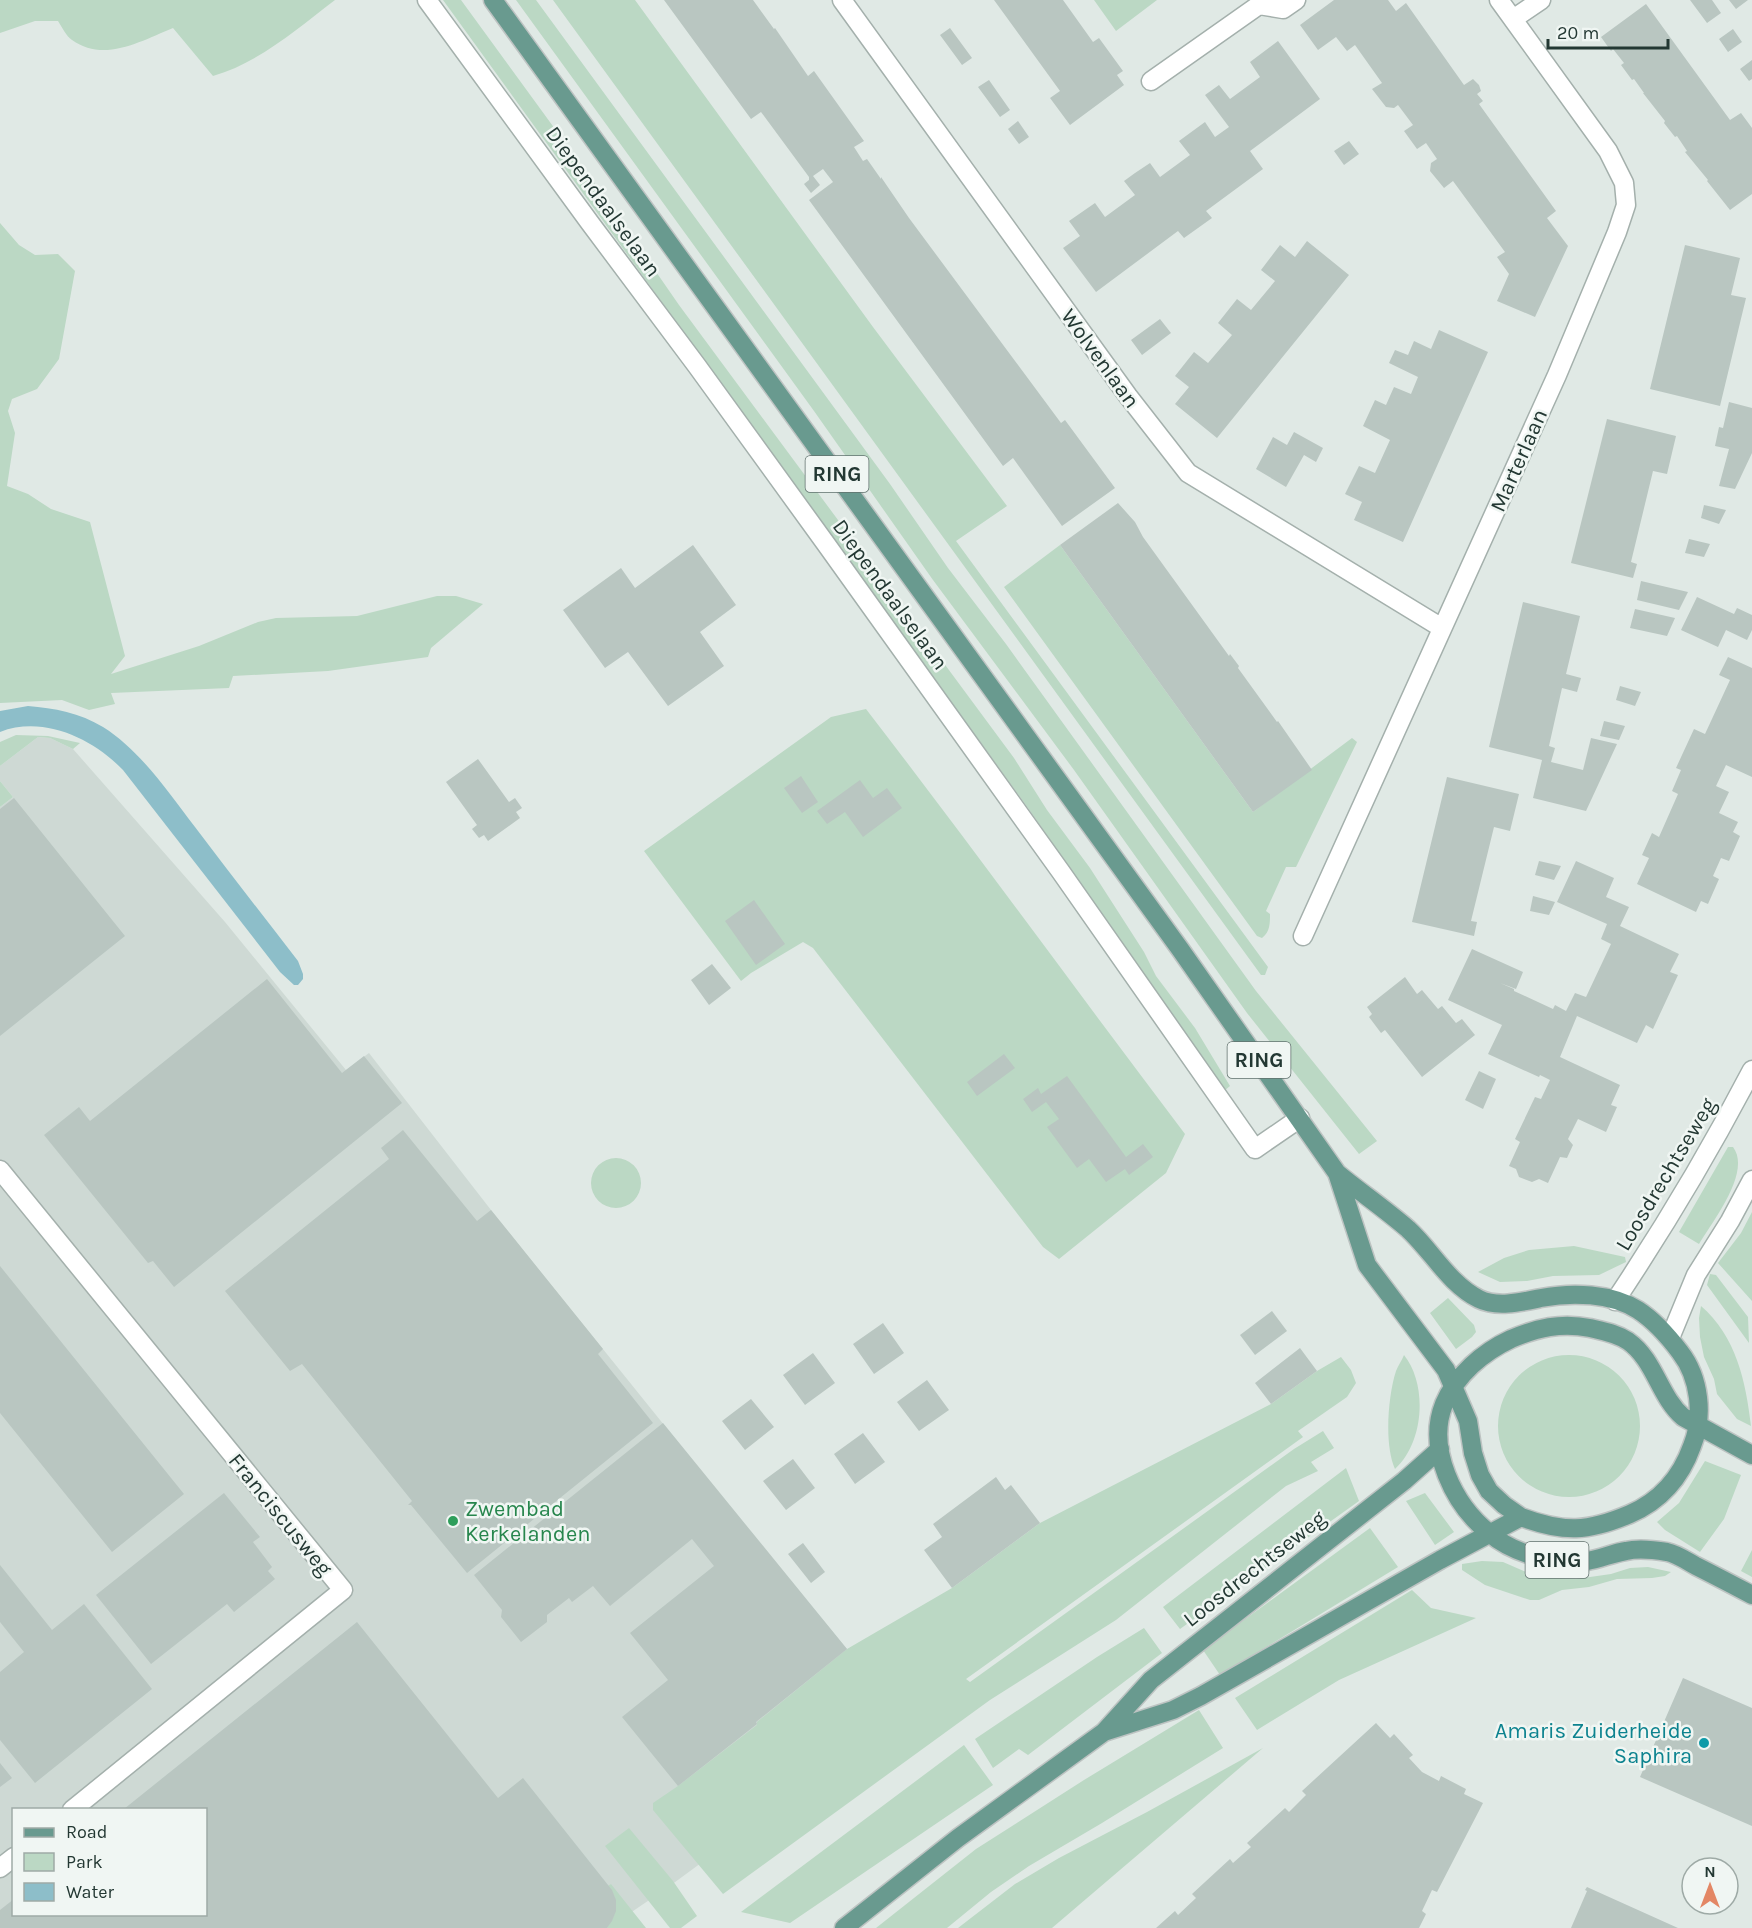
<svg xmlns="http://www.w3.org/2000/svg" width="1752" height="1928" font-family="Karla,sans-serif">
  <rect width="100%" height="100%" fill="#e0e9e5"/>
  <path fill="#ced9d4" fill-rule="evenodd" d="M 38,737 L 50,738 L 73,749 L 225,922 L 346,1070 L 369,1053 L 491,1210 L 751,1533 L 847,1649 L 863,1673 L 856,1749 L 667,1888 L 608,1928 L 0,1928 L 0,807 L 13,797 L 0,781 L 0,766 ZM 14,1810 L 206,1810 L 206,1914 L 14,1914 Z"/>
  <path fill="#bbd8c4" d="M 0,0 L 335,0 C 297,29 260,62 213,76 L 173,28 C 141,41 104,63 72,40 C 66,36 62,27 58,21 L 35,21 L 0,33 Z
    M 443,0 L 461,0 L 598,188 L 679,305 L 1014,758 L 1047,810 L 1090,868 L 1144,952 L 1156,976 L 1195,1028 L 1230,1086 L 1224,1091 C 1158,997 1094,902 1028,808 Z
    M 516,0 L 536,0 L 890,484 L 948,568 L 1006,644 L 1256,991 L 1377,1141 L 1359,1154 L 1247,1013 L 1074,770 L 933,580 L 814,411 Z
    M 553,0 L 635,0 L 873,327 L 1007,506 L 956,541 L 1268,967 L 1265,975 L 1261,975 Z
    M 1094,0 L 1157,0 L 1116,31 Z
    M 0,223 L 19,245 L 35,255 L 58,254 L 75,271 L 59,359 L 37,389 L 12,399 L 8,411 L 15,433 L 7,486 L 28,494 L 51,509 L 90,522 L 125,656 L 111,674 L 199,646 L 258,622 L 276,618 L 357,616 L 437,596 L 456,596 L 483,604 L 431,648 L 428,657 L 328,671 L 233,676 L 229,688 L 111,693 L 115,704 L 89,710 L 62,700 L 0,703 Z
    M 1060,545 L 1253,812 L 1352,738 L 1357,742 L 1298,863 L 1296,867 L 1286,867 L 1266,911 L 1270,914 C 1270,923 1270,932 1262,938 L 1257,936 L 1004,587 Z
    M 866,709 C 974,849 1078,993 1185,1134 L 1166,1173 L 1059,1259 L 1043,1247 L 813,948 L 803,942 L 751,973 L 741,981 L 644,851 L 831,717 Z
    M 16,735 L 48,736 L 80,743 L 73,749 L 50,738 L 38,737 L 0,766 L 0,742 Z
    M 0,781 L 13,797 L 0,807 Z
    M 1728,1147 L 1733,1147 C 1752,1172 1712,1222 1699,1244 L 1679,1232 Z
    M591 1183a25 25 0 1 1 50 0a25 25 0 1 1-50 0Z
    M 1752,1212 L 1752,1301 L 1718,1263 L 1741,1233 Z
    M 1574,1246 L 1625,1257 L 1626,1262 L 1599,1275 L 1553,1276 L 1527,1281 L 1500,1282 L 1478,1272 L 1504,1258 L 1529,1250 Z
    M 1710,1274 L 1716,1275 L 1748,1317 L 1749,1343 L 1707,1285 Z
    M 1448,1298 L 1474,1325 L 1476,1332 L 1472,1337 L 1456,1349 L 1430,1313 Z
    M 1701,1306 C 1736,1336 1746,1382 1751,1426 L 1737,1419 L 1717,1394 L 1714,1379 L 1704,1357 L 1700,1337 L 1699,1318 Z
    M 1404,1355 C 1428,1385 1424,1443 1395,1469 C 1384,1445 1388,1396 1396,1371 C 1398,1366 1402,1360 1404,1355 Z
    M1498 1426a71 71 0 1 1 142 0a71 71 0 1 1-142 0Z
    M 1341,1357 L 1351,1370 L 1356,1383 L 1347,1397 L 1298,1431 L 1303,1437 L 966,1679 L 970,1682 L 1294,1449 L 1323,1431 L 1334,1448 L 1311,1462 L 1318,1471 L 1286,1486 L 1116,1620 L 990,1700 L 723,1894 L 653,1810 L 653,1803 L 678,1786 L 757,1725 L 757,1722 L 847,1649 L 952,1588 L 1040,1523 L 1271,1404 L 1317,1371 Z
    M 1705,1461 L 1741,1475 L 1724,1519 L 1700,1552 L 1665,1530 L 1657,1522 L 1679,1503 Z
    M 1346,1468 L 1359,1501 L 1180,1629 L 1163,1607 Z
    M 1425,1493 L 1454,1532 L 1435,1545 L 1406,1501 Z
    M 1370,1528 L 1398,1567 L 1220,1675 L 1203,1650 Z
    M 1752,1550 L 1752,1577 L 1741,1571 Z
    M 1482,1561 L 1503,1562 L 1526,1572 L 1555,1578 L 1576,1579 L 1611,1574 L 1630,1568 L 1648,1567 L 1671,1572 L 1665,1576 L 1652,1578 L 1617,1579 L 1589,1587 L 1562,1590 L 1539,1600 L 1530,1600 L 1485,1585 L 1462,1570 L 1462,1564 Z
    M 1412,1590 L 1431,1608 L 1476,1618 L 1339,1680 L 1257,1730 L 1235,1698 Z
    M 1144,1628 L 1162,1653 L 1028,1755 L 1019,1749 L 993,1768 L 975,1739 L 1097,1657 Z
    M 1199,1710 L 1223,1748 L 1102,1823 L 1029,1866 L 991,1892 L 947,1928 L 876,1928 L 976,1849 L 1084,1780 Z
    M 964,1745 L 993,1785 L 790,1923 L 741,1912 Z
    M 1263,1748 L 1052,1928 L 958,1928 L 1015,1884 L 1059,1858 L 1147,1812 Z
    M 629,1828 L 673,1881 L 697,1916 L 681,1928 L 670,1928 L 605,1846 Z
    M 611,1884 L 646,1928 L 607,1928 C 617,1914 620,1900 608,1886 Z"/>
  <path fill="#8dbec9" d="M 28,706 C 54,708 80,713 103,727 C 141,751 168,792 195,827 C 229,872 264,917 298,961 L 303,974 L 303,979 L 298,985 L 294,985 L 280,972 L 123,770 C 93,739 44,715 0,732 L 0,711 Z"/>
  <path fill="#b9c6c1" d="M 664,0 L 753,0 L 774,29 L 775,28 L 808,76 L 814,71 L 864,141 L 854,147 L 863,161 L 867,159 L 881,179 L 881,177 L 909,218 L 1061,423 L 1065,420 L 1115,488 L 1062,526 L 1013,458 L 1003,466 L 809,200 L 833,182 L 823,169 L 813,176 L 820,185 L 811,193 L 804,184 L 809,180 L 809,177 L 761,112 L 751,119 Z
    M 994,0 L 1063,0 L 1093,42 L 1099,38 L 1123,71 L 1117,75 L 1124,85 L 1070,125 L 1050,98 L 1060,91 Z
    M 1334,0 L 1388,0 L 1396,11 L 1406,3 L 1464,85 L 1473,79 L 1479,85 L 1481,91 L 1477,94 L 1483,101 L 1479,104 L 1556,211 L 1547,218 L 1568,246 L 1535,317 L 1497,301 L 1509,274 L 1497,257 L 1505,252 L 1453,181 L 1444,188 L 1430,171 L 1431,163 L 1437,159 L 1426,143 L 1417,149 L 1404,131 L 1413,125 L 1398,105 L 1394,108 L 1386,107 L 1372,89 L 1382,83 L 1355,45 L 1347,51 L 1336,37 L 1318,50 L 1300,25 Z
    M 1690,0 L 1712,0 L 1721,13 L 1707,23 Z
    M 1729,0 L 1748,0 L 1736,9 Z
    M 1646,4 L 1730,120 L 1741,113 L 1752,128 L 1752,194 L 1730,210 L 1707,181 L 1708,180 L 1685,152 L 1687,151 L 1677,136 L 1675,137 L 1664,123 L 1665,121 L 1643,93 L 1644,93 L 1634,79 L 1632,80 L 1621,65 L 1624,63 L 1613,49 L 1611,51 L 1601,37 Z
    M 950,28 L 972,58 L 962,65 L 940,35 Z
    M 1733,29 L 1742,42 L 1728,52 L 1719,39 Z
    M 1278,41 L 1320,99 L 1250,151 L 1263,169 L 1206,211 L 1212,218 L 1184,238 L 1178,231 L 1096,292 L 1063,248 L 1080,236 L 1069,221 L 1095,203 L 1105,217 L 1135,195 L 1124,181 L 1135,173 L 1150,163 L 1160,177 L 1190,155 L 1179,141 L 1205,122 L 1215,137 L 1229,127 L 1205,95 L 1219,85 L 1230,99 L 1260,77 L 1250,62 Z
    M 1752,60 L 1752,79 L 1749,81 L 1740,69 Z
    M 989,80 L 1010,110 L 1000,117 L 978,87 Z
    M 1018,121 L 1029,137 L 1019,144 L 1008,129 Z
    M 1349,141 L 1359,154 L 1344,165 L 1334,151 Z
    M 1307,241 L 1349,275 L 1217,438 L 1175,404 L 1189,387 L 1175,376 L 1194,352 L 1208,363 L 1232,335 L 1218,323 L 1237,299 L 1251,310 L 1275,281 L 1261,270 L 1280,245 L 1295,257 Z
    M 1685,245 L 1740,258 L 1731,295 L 1746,298 L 1720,406 L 1650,389 Z
    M 1160,319 L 1171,333 L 1142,355 L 1131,340 Z
    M 1439,330 L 1488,352 L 1403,542 L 1354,520 L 1362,502 L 1345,494 L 1359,466 L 1375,473 L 1390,440 L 1363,426 L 1375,400 L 1386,405 L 1394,387 L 1411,394 L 1418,377 L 1389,363 L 1395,350 L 1408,355 L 1414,341 L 1431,349 Z
    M 1729,402 L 1752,408 L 1752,453 L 1735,489 L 1719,486 L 1729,449 L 1715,446 L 1719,427 L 1723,428 Z
    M 1607,419 L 1676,436 L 1667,474 L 1653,471 L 1631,562 L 1637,564 L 1633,578 L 1571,563 Z
    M 1294,432 L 1323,448 L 1316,462 L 1304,455 L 1286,487 L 1256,469 L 1273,437 L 1287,445 Z
    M 1118,503 L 1135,522 L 1143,537 L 1229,656 L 1230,654 L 1239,666 L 1238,668 L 1277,722 L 1278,721 L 1312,770 L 1253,812 L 1060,545 Z
    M 1704,505 L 1726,510 L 1719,524 L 1701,518 Z
    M 1689,539 L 1710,544 L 1704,557 L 1685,553 Z
    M 693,545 L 736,605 L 700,632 L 724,666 L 668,706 L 628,652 L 605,668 L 563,610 L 621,568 L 635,588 Z
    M 1641,581 L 1688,592 L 1679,610 L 1637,600 Z
    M 1697,597 L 1734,614 L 1737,608 L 1752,615 L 1752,630 L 1747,640 L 1726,630 L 1718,647 L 1681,630 Z
    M 1523,602 L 1580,616 L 1566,674 L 1581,678 L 1577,692 L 1562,688 L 1549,746 L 1555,748 L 1551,762 L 1583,770 L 1591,738 L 1617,744 L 1586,811 L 1533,798 L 1542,760 L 1489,747 Z
    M 1635,609 L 1675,618 L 1667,636 L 1630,628 Z
    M 1728,657 L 1752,668 L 1752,777 L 1726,765 L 1716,786 L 1729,792 L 1719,813 L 1738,822 L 1733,832 L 1740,836 L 1729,861 L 1721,858 L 1713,876 L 1719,879 L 1708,904 L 1701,901 L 1696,912 L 1637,884 L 1649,858 L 1642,855 L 1652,833 L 1659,837 L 1678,794 L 1672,791 L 1681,770 L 1676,768 L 1694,729 L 1705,734 L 1730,680 L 1719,675 Z
    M 1620,686 L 1641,692 L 1635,706 L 1616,700 Z
    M 1604,721 L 1625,726 L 1619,740 L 1600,736 Z
    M 478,759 L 509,802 L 515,798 L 522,808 L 516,812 L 520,818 L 488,841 L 484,835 L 479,838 L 472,829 L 477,825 L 446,782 Z
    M 801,776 L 818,802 L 802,813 L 784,788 Z
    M 1447,777 L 1519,794 L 1510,831 L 1494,827 L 1471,921 L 1477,922 L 1474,936 L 1412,922 Z
    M 860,780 L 873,798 L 887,788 L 902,808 L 863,837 L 845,812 L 827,824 L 817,811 Z
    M 14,798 L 125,936 L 0,1036 L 0,809 Z
    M 1539,861 L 1561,866 L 1554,880 L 1535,875 Z
    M 1576,861 L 1614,878 L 1606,897 L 1629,907 L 1620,926 L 1679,954 L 1670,972 L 1678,975 L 1653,1029 L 1646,1025 L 1637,1043 L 1577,1016 L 1560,1057 L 1620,1085 L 1611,1105 L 1617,1107 L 1606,1132 L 1578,1119 L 1568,1139 L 1573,1145 L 1567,1158 L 1560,1157 L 1548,1183 L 1539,1179 L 1532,1182 L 1519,1177 L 1516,1169 L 1509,1166 L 1520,1142 L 1515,1139 L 1535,1097 L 1541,1099 L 1550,1080 L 1540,1075 L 1539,1077 L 1488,1054 L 1502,1025 L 1448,1000 L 1472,949 L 1523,972 L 1516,989 L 1500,983 L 1514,989 L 1514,991 L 1553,1009 L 1555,1005 L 1566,1011 L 1575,993 L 1586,997 L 1611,944 L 1601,939 L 1607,924 L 1557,902 Z
    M 1533,896 L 1555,902 L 1549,915 L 1530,911 Z
    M 754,900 L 785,944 L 756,965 L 725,921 Z
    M 712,964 L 731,988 L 709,1005 L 691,980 Z
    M 1405,977 L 1417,994 L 1422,990 L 1438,1009 L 1442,1006 L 1456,1023 L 1462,1019 L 1475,1035 L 1422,1077 L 1385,1030 L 1381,1033 L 1369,1017 L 1372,1014 L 1367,1007 Z
    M 267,979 L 342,1073 L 364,1056 L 402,1103 L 174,1287 L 153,1261 L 148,1263 L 44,1135 L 79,1107 L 90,1121 Z
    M 1004,1054 L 1015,1068 L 977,1096 L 967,1082 Z
    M 1479,1071 L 1496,1079 L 1483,1109 L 1465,1100 Z
    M 1067,1076 L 1126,1157 L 1143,1144 L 1153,1157 L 1129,1175 L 1125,1169 L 1106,1182 L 1089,1159 L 1077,1168 L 1047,1127 L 1059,1119 L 1046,1102 L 1032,1112 L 1023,1099 L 1038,1088 L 1041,1094 Z
    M 403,1130 L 477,1221 L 491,1210 L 603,1349 L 598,1354 L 653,1423 L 467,1573 L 411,1505 L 408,1505 L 412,1501 L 302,1364 L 290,1371 L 225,1291 L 389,1159 L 381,1148 Z
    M 0,1266 L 184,1494 L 112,1552 L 0,1413 Z
    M 1272,1311 L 1287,1331 L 1255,1355 L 1240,1335 Z
    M 883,1323 L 904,1353 L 874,1374 L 853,1344 Z
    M 1300,1348 L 1317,1371 L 1271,1404 L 1255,1383 Z
    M 813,1353 L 835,1383 L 805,1405 L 783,1375 Z
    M 927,1380 L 949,1410 L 919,1431 L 897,1402 Z
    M 751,1399 L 774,1427 L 745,1450 L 722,1421 Z
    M 663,1423 L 847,1649 L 756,1722 L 757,1724 L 678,1786 L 622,1717 L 668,1680 L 630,1633 L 714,1566 L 692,1539 L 610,1606 L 593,1586 L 572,1602 L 569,1598 L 547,1615 L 547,1622 L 521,1642 L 501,1617 L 502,1610 L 474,1575 Z
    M 863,1433 L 885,1462 L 855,1484 L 834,1454 Z
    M 793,1459 L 815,1488 L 786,1510 L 763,1481 Z
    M 996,1477 L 1005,1490 L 1011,1485 L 1040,1523 L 952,1588 L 924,1550 L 942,1537 L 933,1524 Z
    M 224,1493 L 260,1537 L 253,1542 L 272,1567 L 268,1571 L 275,1579 L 234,1612 L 227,1604 L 151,1664 L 96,1595 Z
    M 803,1543 L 825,1572 L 811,1583 L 788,1554 Z
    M 0,1565 L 52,1630 L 84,1604 L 152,1689 L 35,1783 L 0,1740 L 0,1672 L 24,1652 L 0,1622 Z
    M 357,1622 L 498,1798 L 523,1778 L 612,1890 L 616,1900 L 616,1911 L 612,1921 L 607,1928 L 0,1928 L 0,1910 L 14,1899 L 14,1914 L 206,1914 L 206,1809 L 124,1809 Z
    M 1683,1678 L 1752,1708 L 1752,1826 L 1640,1777 Z
    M 1376,1723 L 1390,1738 L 1394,1734 L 1413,1755 L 1409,1758 L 1422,1772 L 1439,1781 L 1441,1776 L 1466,1789 L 1464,1794 L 1483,1803 L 1437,1892 L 1432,1890 L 1422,1911 L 1426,1914 L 1419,1928 L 1156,1928 L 1175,1911 L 1178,1915 L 1196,1898 L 1192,1894 L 1230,1859 L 1233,1863 L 1251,1847 L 1247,1843 L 1285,1808 L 1289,1812 L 1306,1795 L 1302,1791 Z
    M 0,1763 L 12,1778 L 0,1787 Z
    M 1587,1887 L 1598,1892 L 1678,1928 L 1571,1928 L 1587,1891 L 1585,1890 Z"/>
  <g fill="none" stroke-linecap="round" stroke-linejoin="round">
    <g stroke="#a4b0ac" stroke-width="21">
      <path id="minor" d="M 427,0 L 590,223 L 697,366 L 826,544 L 1061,872 L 1255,1149 L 1300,1118
        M 842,0 L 1128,396 L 1188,473 L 1442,628
        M 1513,19 L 1541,0
        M 1151,81 L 1259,5 L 1283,9 L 1296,0
        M 1303,936 L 1557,375 L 1617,232 L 1626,205 L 1624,183 L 1608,151 L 1499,0
        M 0,1170 L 343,1590 L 72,1810
        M 1615,1301 C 1665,1226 1711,1149 1752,1070
        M 1670,1338 L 1696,1275 L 1730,1221 L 1752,1180
        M 0,1868 L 14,1857"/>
    </g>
    <g stroke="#bdc3c2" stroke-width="21">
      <path id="major" d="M 493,0 L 1180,949 L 1337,1173 L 1367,1265 L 1446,1370 L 1468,1421 L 1473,1453 L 1480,1475 L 1489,1491 L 1504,1505 L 1521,1517
        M 1752,1455 L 1683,1417 C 1659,1396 1655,1360 1628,1341 C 1616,1333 1603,1331 1590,1328 C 1561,1322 1537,1328 1511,1339 C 1483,1352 1456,1375 1444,1404 C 1426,1449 1454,1505 1489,1533 C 1515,1555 1554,1564 1587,1561 C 1600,1559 1613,1553 1626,1551 C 1638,1548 1655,1550 1667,1552 C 1677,1554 1687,1561 1696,1566 C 1714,1575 1733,1585 1752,1595
        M 1104,1732 L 1173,1710 L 1201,1696 L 1440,1560 L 1521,1517 C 1564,1533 1588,1532 1630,1514 C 1660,1501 1681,1477 1692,1446 C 1704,1416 1700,1378 1680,1352 C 1668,1336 1655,1321 1638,1310 C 1611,1293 1572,1292 1541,1298 C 1522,1302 1497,1308 1479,1299 C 1449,1284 1432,1251 1408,1229 C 1385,1209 1360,1192 1337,1173
        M 844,1928 L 958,1838 L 1104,1732 L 1151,1680 L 1404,1481 L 1440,1449"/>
    </g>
    <use href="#minor" stroke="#fff" stroke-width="18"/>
    <use href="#major" stroke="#699a8f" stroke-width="18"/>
  </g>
  <circle fill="#2e9e5b" stroke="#f0f6f3" stroke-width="2" cx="453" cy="1521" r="6"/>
  <circle fill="#0f9aa8" stroke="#f0f6f3" stroke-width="2" cx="1704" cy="1743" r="6"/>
  <g text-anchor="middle" stroke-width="5" stroke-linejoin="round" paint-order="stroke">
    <g fill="#f0f6f3" stroke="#60716d" stroke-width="1.5">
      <rect x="805.5" y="456" width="63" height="36" rx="4.5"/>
      <rect x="1227.5" y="1042" width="63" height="36" rx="4.5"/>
      <rect x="1525.5" y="1542" width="63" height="36" rx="4.5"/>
    </g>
    <g font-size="21" font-weight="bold" fill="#233833">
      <text x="837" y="481">RING</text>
      <text x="1259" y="1067">RING</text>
      <text x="1557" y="1567">RING</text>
    </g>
    <g font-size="22" fill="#233833" stroke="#f0f6f3">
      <text transform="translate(604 201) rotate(54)" y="8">Diependaalselaan</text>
      <text transform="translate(1101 358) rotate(54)" y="8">Wolvenlaan</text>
      <text transform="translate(1518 460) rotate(-66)" y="8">Marterlaan</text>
      <text transform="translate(891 594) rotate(54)" y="8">Diependaalselaan</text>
      <text transform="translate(1665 1174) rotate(-59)" y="8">Loosdrechtseweg</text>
      <text transform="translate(281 1514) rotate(51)" y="8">Franciscusweg</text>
      <text transform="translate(1254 1568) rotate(-38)" y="8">Loosdrechtseweg</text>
    </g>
    <g font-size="22" fill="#27864d" stroke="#f0f6f3" text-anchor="start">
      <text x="465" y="1516">Zwembad<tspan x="465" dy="25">Kerkelanden</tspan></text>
    </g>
    <g font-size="22" fill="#0d838f" stroke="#f0f6f3" text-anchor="end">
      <text x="1692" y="1738">Amaris Zuiderheide<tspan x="1692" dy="25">Saphira</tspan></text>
    </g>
  </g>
  <rect x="12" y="1808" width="195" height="108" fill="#f0f6f3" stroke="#9eaaa6" stroke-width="1.5"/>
  <rect x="24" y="1828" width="30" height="9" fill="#699a8f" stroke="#9eaaa6" stroke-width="1.5"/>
  <text x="66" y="1838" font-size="18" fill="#233833">Road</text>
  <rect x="24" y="1853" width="30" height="18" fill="#bbd8c4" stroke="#9eaaa6" stroke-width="1.5"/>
  <text x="66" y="1868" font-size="18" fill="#233833">Park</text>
  <rect x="24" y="1883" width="30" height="18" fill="#8dbec9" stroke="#9eaaa6" stroke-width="1.5"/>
  <text x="66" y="1898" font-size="18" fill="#233833">Water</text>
  <g transform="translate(1710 1886)"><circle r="28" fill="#f0f6f3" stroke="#9eaaa6" stroke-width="1.5"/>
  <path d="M0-4.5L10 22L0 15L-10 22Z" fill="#e38765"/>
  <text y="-9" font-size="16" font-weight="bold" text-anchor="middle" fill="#233833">N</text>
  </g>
  <path d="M1548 39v9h120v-9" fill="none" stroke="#233833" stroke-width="3"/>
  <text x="1557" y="39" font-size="18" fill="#233833" stroke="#f0f6f3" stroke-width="4.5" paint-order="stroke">20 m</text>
</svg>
